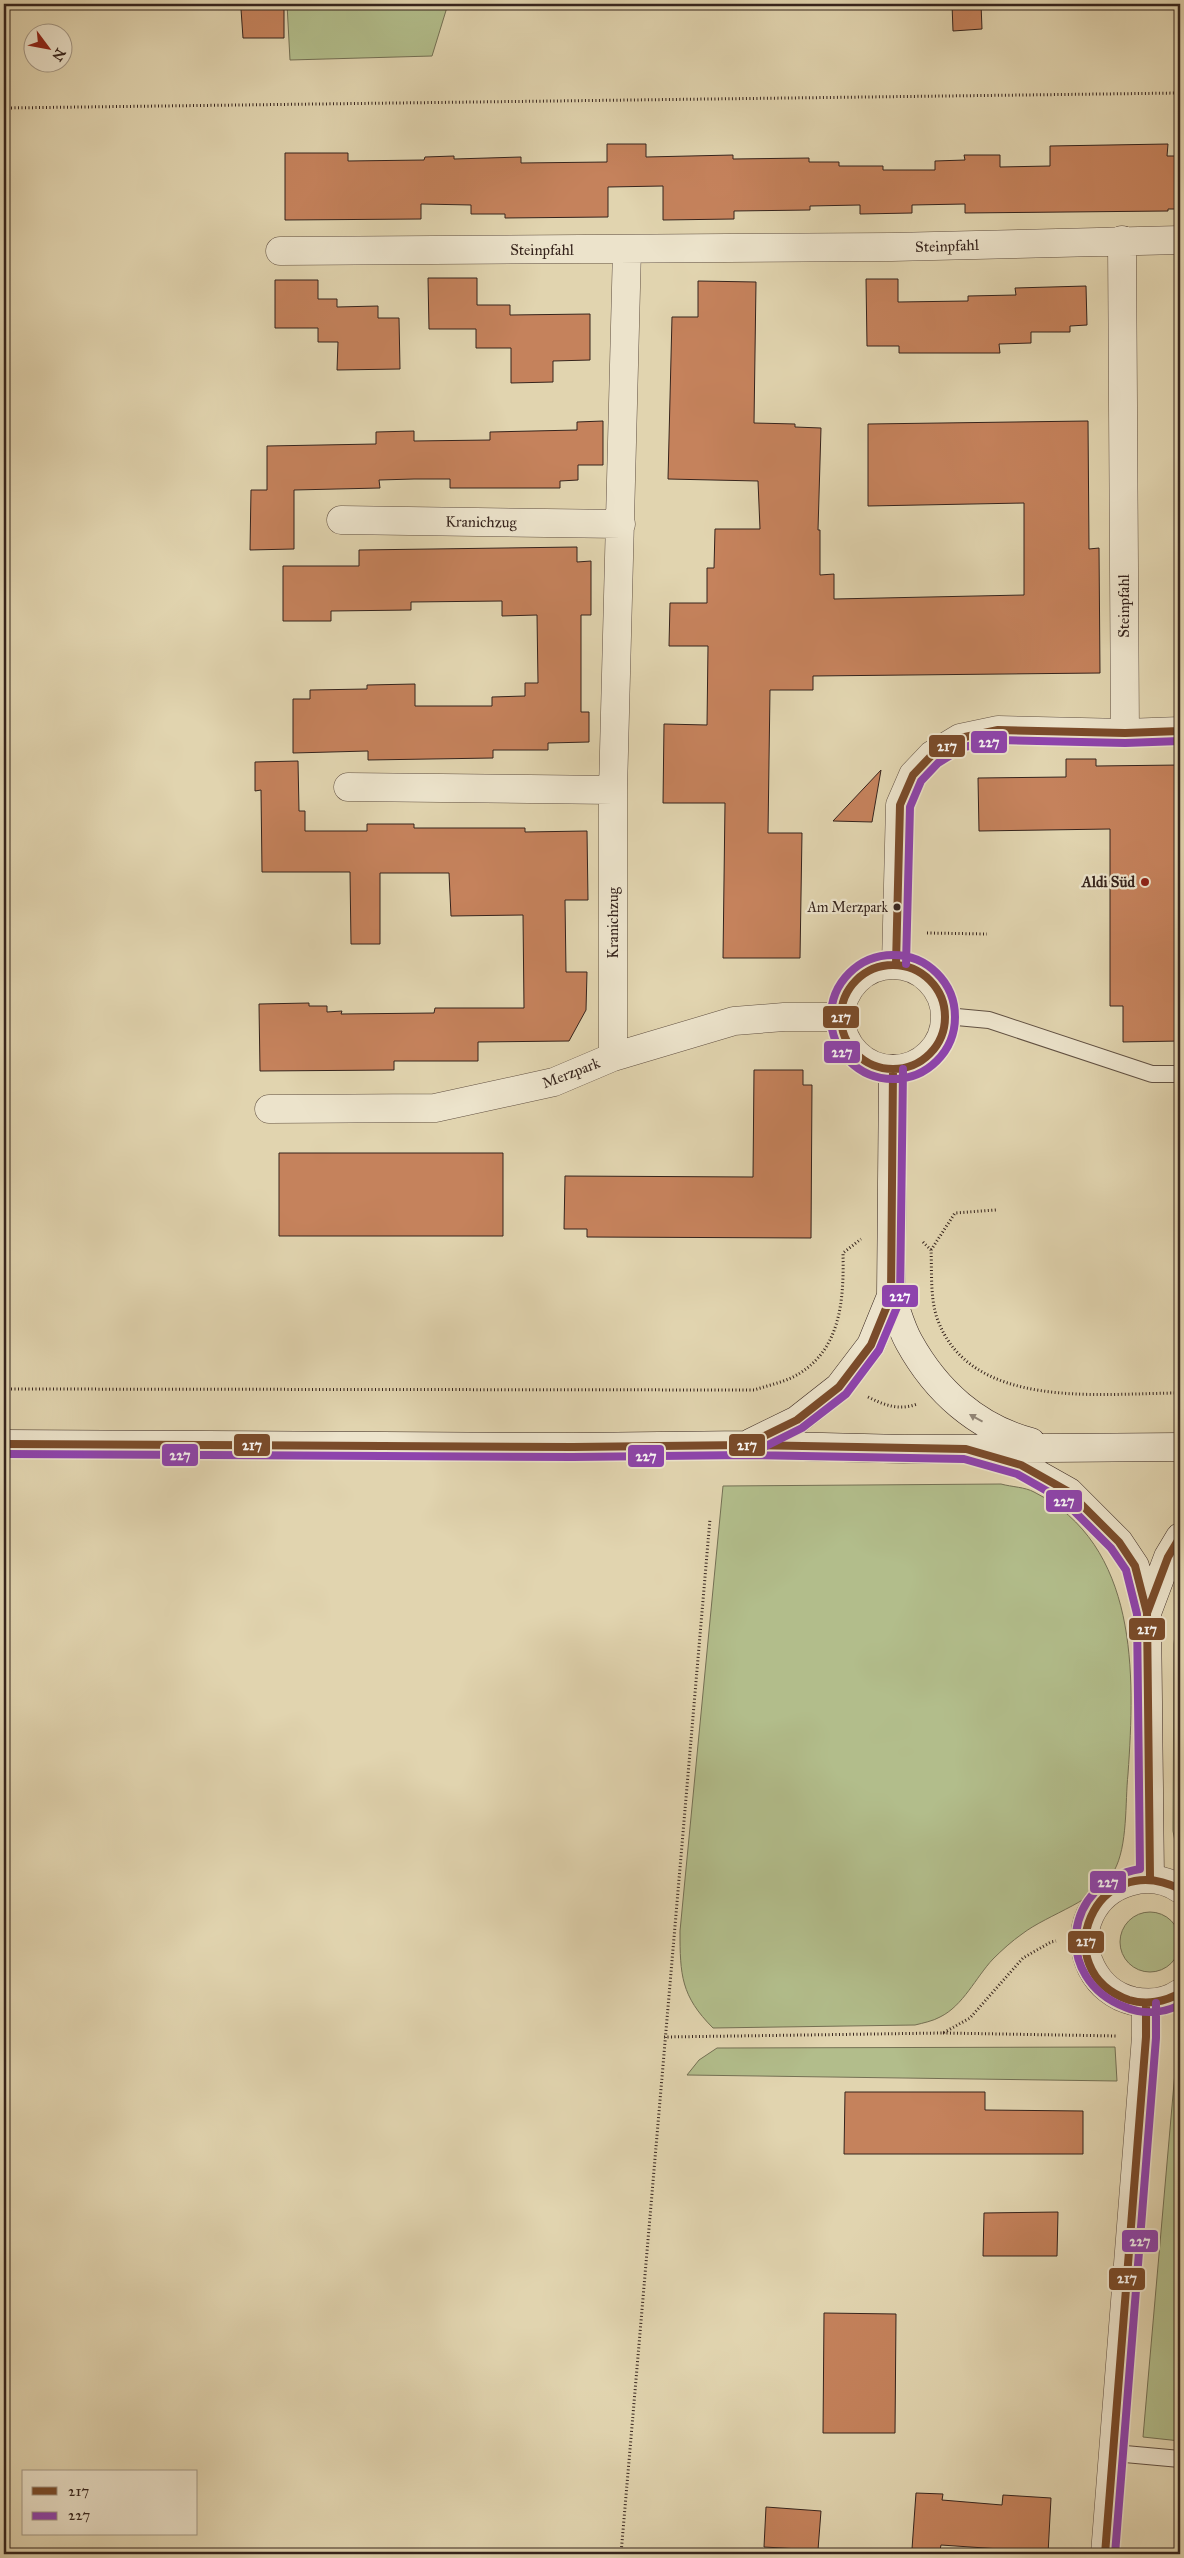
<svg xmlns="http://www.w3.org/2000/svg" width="1184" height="2558" font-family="'IM FELL Great Primer',serif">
  <rect width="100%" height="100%" fill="#e1d4af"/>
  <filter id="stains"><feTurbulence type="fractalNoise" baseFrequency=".004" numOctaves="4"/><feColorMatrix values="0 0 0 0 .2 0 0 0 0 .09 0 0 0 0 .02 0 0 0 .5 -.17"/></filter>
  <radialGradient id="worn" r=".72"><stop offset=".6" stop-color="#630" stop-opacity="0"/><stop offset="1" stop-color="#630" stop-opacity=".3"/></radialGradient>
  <path fill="#b2bd8b" stroke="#747054" d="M 287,4 L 448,4 L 432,56 L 290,60 Z
    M 1001,1484 C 1012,1487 1025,1487 1034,1492 C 1139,1545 1135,1674 1128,1774 C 1125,1802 1128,1846 1114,1871 C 1099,1900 1048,1914 1022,1934 C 1012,1941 1002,1950 993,1959 C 976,1977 963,2006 940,2017 C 933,2021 923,2023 915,2025 L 713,2028 C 681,1996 680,1975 680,1931 L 723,1486 Z
    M 1180,1587 L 1180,1868 L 1173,1831 L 1174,1644 Z
    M1120 1942a30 30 0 1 1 60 0a30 30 0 1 1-60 0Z
    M 1115,2047 L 1117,2081 L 687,2075 L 699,2060 L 717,2048 Z
    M 1177,2049 L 1180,2049 L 1180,2441 L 1143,2437 Z"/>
  <path fill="#c5825c" stroke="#36241d" d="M 952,4 L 981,4 L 982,29 L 953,31 Z
    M 284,8 L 284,38 L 243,38 L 241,9 Z
    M 607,144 L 646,144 L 646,157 L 733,155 L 733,159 L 809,158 L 809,162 L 839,162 L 839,166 L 883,166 L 883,170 L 935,170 L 935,161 L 965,160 L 964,155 L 1000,155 L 1000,167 L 1050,166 L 1050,146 L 1168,144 L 1167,156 L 1180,156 L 1180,209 L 1168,209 L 1168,211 L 965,213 L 965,204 L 912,205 L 912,213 L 860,214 L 860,205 L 810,206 L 810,210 L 734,211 L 734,219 L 663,220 L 663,186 L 608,187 L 608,217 L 505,218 L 505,214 L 471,214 L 471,205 L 421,204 L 421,219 L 285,220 L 285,153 L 348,153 L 348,161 L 424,160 L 425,157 L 454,156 L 454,159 L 521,157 L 521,163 L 607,162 Z
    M 428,278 L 477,278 L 477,305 L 510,305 L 510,315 L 590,314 L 590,360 L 553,361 L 553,382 L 511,383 L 511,348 L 476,348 L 476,329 L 429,329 Z
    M 866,279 L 898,279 L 898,302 L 968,301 L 968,296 L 1016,295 L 1015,288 L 1086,286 L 1087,325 L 1070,326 L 1070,332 L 1031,332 L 1031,343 L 999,344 L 1000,353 L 899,353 L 899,346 L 867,346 Z
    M 275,280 L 318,280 L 318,299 L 337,299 L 337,307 L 378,306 L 378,318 L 399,318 L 400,369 L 337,370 L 338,342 L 318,342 L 318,328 L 275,328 Z
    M 698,281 L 756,282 L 754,423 L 795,424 L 795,427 L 821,428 L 818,530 L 820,530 L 820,575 L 834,574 L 834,599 L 1024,595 L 1024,503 L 868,506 L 868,424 L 1088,421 L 1089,549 L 1099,548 L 1100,673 L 813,676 L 813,690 L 770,690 L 768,833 L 802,833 L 800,958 L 723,958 L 725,803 L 663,803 L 664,724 L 707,725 L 708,646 L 669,646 L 670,603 L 707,603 L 707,568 L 714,568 L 715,529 L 760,529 L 758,481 L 668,479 L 672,317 L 698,317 Z
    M 603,421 L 603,465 L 578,465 L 578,480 L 560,481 L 560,488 L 450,488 L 450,479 L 414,479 L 379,480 L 380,488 L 294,490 L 294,549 L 250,550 L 251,490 L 267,490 L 267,446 L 376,444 L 376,432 L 414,431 L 414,441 L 490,440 L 490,432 L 577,430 L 577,422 Z
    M 577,547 L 577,562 L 591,561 L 591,615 L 581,615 L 581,712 L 589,712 L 589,742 L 548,743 L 548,750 L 493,750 L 493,758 L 368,760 L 368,751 L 293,753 L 293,699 L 310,699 L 310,690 L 367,689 L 367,685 L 415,684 L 415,706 L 492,706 L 492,697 L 525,696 L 525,683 L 538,683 L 537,615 L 502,616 L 502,601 L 411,602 L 411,610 L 331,611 L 331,621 L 283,621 L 283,566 L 359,566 L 359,550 Z
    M 1066,759 L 1096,759 L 1096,766 L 1180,765 L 1180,1041 L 1123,1042 L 1123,1006 L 1110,1006 L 1110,829 L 979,831 L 978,778 L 1066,777 Z
    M 298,761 L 299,811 L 305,811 L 305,831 L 367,831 L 367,824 L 414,824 L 414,828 L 525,828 L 525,832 L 587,831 L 588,900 L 565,900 L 566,972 L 587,972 L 586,1010 L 569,1041 L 478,1042 L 478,1061 L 394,1061 L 394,1070 L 260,1071 L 259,1004 L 309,1003 L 309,1006 L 327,1006 L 327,1012 L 342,1011 L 341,1014 L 434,1013 L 435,1008 L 524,1008 L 523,915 L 451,916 L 449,873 L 380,873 L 380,944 L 351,944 L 350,872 L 262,872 L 261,790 L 255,791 L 255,762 Z
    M 881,770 L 872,822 L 833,821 Z
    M 754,1070 L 803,1070 L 803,1085 L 812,1085 L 811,1238 L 587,1237 L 587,1229 L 564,1229 L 565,1176 L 753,1177 Z
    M 279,1153 L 503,1153 L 503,1236 L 279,1236 Z
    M 845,2092 L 985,2092 L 985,2110 L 1083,2111 L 1083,2154 L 844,2154 Z
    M 1058,2212 L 1057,2256 L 983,2256 L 984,2213 Z
    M 824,2313 L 896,2314 L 895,2433 L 823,2433 Z
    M 916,2493 L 943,2494 L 942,2500 L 1002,2505 L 1003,2495 L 1051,2498 L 1048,2554 L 1000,2554 L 1000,2549 L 941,2545 L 940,2550 L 912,2549 Z
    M 766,2507 L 821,2511 L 818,2550 L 764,2547 Z"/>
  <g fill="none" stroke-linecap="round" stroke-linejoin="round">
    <g stroke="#615042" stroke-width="18">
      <path id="service" d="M 946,1016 L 989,1020 L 1152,1074 L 1180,1074
        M 1114,2453 L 1180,2459"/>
    </g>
    <g stroke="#615042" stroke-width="29">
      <path id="minor" d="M 1122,240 L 1125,733
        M 280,251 L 892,247 L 1180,240
        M 341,520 L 621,524
        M 348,787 L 613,790
        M 896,964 L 900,805 L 913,775 L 932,755 L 960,738 L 998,730 L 1125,733 L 1180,731
        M841 1017a52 52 0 1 1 104 0a52 52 0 1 1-104 0Z
        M 613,1057 L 613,790 L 627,249
        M 269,1109 L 435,1108 L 554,1082 L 613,1057 L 734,1021 L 784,1017 L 840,1017
        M 1180,1889 C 1150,1869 1106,1881 1090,1915 C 1074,1950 1096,1993 1133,2001 C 1149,2004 1166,2003 1180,1993
        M 1105,2554 L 1146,2037 L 1146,2003"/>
    </g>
    <g stroke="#36241d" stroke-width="29">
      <path id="secondary" d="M 891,1296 C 897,1311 901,1328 909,1342 C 936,1391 977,1428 1031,1442
        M 750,1443 L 797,1420 L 839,1387 L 871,1345 L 891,1296 L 893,1069
        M 4,1444 L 573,1447 L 746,1445 L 904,1449 L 1180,1447
        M 992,1456 L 1021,1465 L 1069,1492 L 1119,1542 L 1135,1566 L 1147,1613 L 1150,1877
        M 1147,1613 L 1168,1557 L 1180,1537"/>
    </g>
    <path stroke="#36241d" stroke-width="3" stroke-dasharray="1 2.5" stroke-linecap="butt" d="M 4,108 L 1180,93
      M 927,933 L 987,934
      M 923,1242 L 931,1250 C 932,1272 930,1297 937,1318 C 970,1412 1102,1393 1180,1393
      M 931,1250 L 955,1213 L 996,1210
      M 4,1389 L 754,1390 C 766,1386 780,1383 791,1378 C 841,1354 844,1301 843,1253 L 861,1239
      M 868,1397 C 884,1405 899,1411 917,1404
      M 943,2033 L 1117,2036
      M 664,2037 L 943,2033 L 970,2018 L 1023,1958 L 1051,1942 L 1056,1941
      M 621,2554 L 710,1519"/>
    <use href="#service" stroke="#ece3cb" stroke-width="16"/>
    <use href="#minor" stroke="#ece3cb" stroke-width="28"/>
    <use href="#secondary" stroke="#ece3cb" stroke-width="28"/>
    <g stroke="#ece3cb" stroke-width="11">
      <path id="bus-1" d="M 896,964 L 900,805 L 913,775 L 932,755 L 960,738 L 998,730 L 1125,733 L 1180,731
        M841 1017a52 52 0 1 1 104 0a52 52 0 1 1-104 0Z
        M 4,1444 L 573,1447 L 746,1445 L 966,1449 L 1021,1465 L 1069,1492 L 1119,1542 L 1135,1566 L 1147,1613 L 1150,1877
        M 746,1445 L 797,1420 L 839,1387 L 871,1345 L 891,1296 L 893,1069
        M 1147,1613 L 1168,1557 L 1180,1537
        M 1180,1889 C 1095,1846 1044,1970 1129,2000 C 1146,2005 1165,2002 1180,1993
        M 1105,2554 L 1146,2037 L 1146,2003"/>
    </g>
    <g stroke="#ece3cb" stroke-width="11">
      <path id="bus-2" d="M831 1017a62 62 0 1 1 124 0a62 62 0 1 1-124 0Z
        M 906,964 L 910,807 L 921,781 L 938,763 L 964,747 L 999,740 L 1125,743 L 1180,741
        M 4,1454 L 573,1457 L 746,1455 L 964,1459 L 1017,1474 L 1063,1500 L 1111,1548 L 1126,1570 L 1137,1614 L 1140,1869 C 1063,1882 1052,1979 1125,2007 C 1143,2015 1163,2013 1180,2005
        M 750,1454 L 802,1428 L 846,1394 L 879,1350 L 900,1300 L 903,1069
        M 1115,2554 L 1156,2038 L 1156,2003"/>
    </g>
    <use href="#bus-1" stroke="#7a4b2a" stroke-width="8"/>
    <use href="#bus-2" stroke="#8e44ad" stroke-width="8"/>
  </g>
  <defs><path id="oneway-solid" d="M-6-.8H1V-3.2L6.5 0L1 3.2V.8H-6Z" transform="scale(1.25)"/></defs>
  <use fill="#918474" href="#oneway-solid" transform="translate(976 1418) rotate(-151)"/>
  <circle fill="#8f2418" stroke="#ece3cb" stroke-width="2" cx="1145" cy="882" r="5"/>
  <circle fill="#36241d" stroke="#ece3cb" stroke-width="2" cx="897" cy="907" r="4.5"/>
  <g text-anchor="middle" stroke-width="4.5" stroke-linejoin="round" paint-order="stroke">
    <g font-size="14" fill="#36241d" stroke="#ece3cb" text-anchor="end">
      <text x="888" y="912">Am Merzpark</text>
    </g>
    <g font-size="15" fill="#36241d" stroke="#ece3cb">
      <text transform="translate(947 246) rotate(-2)" y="5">Steinpfahl</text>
      <text x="542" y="255">Steinpfahl</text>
      <text transform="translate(481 522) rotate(1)" y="5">Kranichzug</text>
      <text transform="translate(1124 606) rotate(-90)" y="5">Steinpfahl</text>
      <text transform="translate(613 923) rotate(-90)" y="5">Kranichzug</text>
      <text transform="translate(571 1073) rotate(-21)" y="5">Merzpark</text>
    </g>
    <g font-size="15" font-weight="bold" fill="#36241d" stroke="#ece3cb" text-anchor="end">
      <text x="1135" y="887">Aldi Süd</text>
    </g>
  </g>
  <g stroke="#ece3cb" stroke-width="2">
    <rect x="970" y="730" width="38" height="24" rx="5" fill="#8e44ad"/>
    <rect x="928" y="734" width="38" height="24" rx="5" fill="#7a4b2a"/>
    <rect x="822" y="1005" width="38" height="24" rx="5" fill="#7a4b2a"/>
    <rect x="823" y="1040" width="38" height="24" rx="5" fill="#8e44ad"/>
    <rect x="881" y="1284" width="38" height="24" rx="5" fill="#8e44ad"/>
    <rect x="728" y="1433" width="38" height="24" rx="5" fill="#7a4b2a"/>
    <rect x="233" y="1433" width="38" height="24" rx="5" fill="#7a4b2a"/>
    <rect x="161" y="1443" width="38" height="24" rx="5" fill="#8e44ad"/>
    <rect x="627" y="1444" width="38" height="24" rx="5" fill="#8e44ad"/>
    <rect x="1045" y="1489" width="38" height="24" rx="5" fill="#8e44ad"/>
    <rect x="1128" y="1617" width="38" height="24" rx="5" fill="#7a4b2a"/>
    <rect x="1089" y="1870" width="38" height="24" rx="5" fill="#8e44ad"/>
    <rect x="1067" y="1930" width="38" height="24" rx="5" fill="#7a4b2a"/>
    <rect x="1121" y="2229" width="38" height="24" rx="5" fill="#8e44ad"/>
    <rect x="1108" y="2267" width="38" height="24" rx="5" fill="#7a4b2a"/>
  </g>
  <g font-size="14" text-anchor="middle" font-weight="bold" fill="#fff">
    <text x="989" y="747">227</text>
    <text x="947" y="751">217</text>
    <text x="841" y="1022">217</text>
    <text x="842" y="1057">227</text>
    <text x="900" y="1301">227</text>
    <text x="747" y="1450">217</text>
    <text x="252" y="1450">217</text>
    <text x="180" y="1460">227</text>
    <text x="646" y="1461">227</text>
    <text x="1064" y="1506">227</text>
    <text x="1147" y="1634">217</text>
    <text x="1108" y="1887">227</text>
    <text x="1086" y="1946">217</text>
    <text x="1140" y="2246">227</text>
    <text x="1127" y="2283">217</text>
  </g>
  <rect width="1184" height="2558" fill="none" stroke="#e1d4af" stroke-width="20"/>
  <rect x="5" y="5" width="1174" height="2548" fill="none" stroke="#36241d" stroke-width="2.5"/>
  <rect x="10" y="10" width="1164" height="2538" fill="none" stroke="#36241d"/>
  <rect x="22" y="2470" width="175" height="65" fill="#ece3cb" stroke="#a39785"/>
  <rect x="32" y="2487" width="25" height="8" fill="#7a4b2a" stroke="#a39785"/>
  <text x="68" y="2496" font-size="15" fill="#36241d">217</text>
  <rect x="32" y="2512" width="25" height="8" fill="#8e44ad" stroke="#a39785"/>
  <text x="68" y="2520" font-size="15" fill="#36241d">227</text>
  <g transform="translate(48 48) rotate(122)"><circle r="24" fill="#ece3cb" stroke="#a39785"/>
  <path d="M0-4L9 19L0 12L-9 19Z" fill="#8f2418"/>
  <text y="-8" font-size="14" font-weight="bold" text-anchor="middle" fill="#36241d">N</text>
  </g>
  <rect width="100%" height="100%" filter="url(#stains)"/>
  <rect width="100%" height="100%" fill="url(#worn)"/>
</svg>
